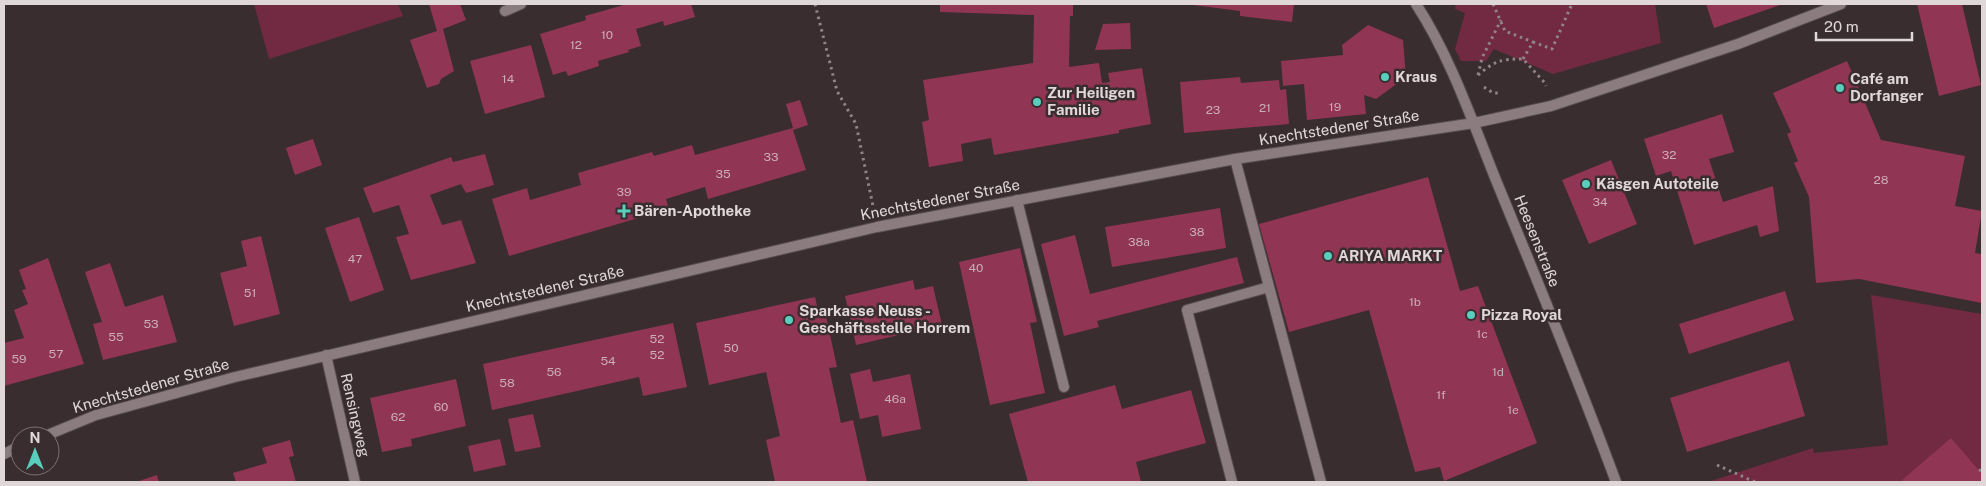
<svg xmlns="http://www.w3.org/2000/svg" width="1986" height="486" font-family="'Public Sans',sans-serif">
  <rect width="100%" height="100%" fill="#392d30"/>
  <path fill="#712a42" d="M 254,4 L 398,4 L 403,16 L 269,59 Z
    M 1456,4 L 1655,4 L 1661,43 L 1553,74 L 1494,49 L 1486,61 L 1461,61 L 1455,49 L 1465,13 L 1455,9 Z
    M 1871,295 L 1982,314 L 1982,482 L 1708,482 L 1813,448 L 1814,453 L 1888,445 Z"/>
  <path fill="#903554" d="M 429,4 L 460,4 L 466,20 L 443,29 L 454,71 L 441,79 L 439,84 L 427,88 L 410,40 L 437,31 Z
    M 627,4 L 691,4 L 695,17 L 664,26 L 663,21 L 636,29 L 641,46 L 628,50 L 629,52 L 598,61 L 599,66 L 568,76 L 566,71 L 553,75 L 540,34 L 586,20 L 585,16 Z
    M 940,4 L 1073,4 L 1073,16 L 1070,16 L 1069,67 L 1099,63 L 1102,83 L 1110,82 L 1108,73 L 1142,68 L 1151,124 L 1119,130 L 1119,133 L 994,155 L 991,138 L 961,144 L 963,161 L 929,167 L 922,122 L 929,120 L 923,80 L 1033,63 L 1034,15 L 940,12 Z
    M 1185,4 L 1294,4 L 1292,22 L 1240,16 L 1240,11 Z
    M 1706,4 L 1783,4 L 1714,28 Z
    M 1917,4 L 1962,4 L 1981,85 L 1939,96 Z
    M 1130,23 L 1131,49 L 1095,50 L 1103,24 Z
    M 1368,25 L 1403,40 L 1406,77 L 1376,99 L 1364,95 L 1366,114 L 1307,120 L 1304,84 L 1283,86 L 1281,61 L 1343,55 L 1342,45 Z
    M 531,45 L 545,97 L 485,114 L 470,61 Z
    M 1847,61 L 1881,140 L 1965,156 L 1955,206 L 1982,211 L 1975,253 L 1982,254 L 1982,303 L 1859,279 L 1816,283 L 1809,197 L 1794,163 L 1798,161 L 1787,134 L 1791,132 L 1773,93 Z
    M 1240,77 L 1241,83 L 1279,80 L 1280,90 L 1286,89 L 1289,124 L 1184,133 L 1180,82 Z
    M 800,100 L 808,125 L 793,130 L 806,170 L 708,199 L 705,187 L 666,199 L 669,209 L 509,256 L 492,199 L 527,188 L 530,200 L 581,185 L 578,173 L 652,152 L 654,156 L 692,145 L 695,155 L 793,128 L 786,104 Z
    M 1722,114 L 1734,152 L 1709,159 L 1723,202 L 1773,186 L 1779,231 L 1760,237 L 1757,225 L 1694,245 L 1671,171 L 1656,176 L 1644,139 Z
    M 313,139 L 322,165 L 295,175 L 286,148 Z
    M 485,154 L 494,185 L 466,193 L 461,184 L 430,195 L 442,225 L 461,220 L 476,263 L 411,280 L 396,237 L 409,234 L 399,205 L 373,213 L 363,188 L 451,157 L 453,162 Z
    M 1611,160 L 1637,224 L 1589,244 L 1562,180 Z
    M 1428,177 L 1460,291 L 1478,286 L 1537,443 L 1444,481 L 1440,467 L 1415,472 L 1369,310 L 1289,332 L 1259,224 Z
    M 1220,208 L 1226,248 L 1112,267 L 1105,227 Z
    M 359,217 L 384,290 L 350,302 L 325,228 Z
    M 1075,235 L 1090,294 L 1237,257 L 1244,283 L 1097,321 L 1099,327 L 1064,336 L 1041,244 Z
    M 261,236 L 280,314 L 234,326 L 220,273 L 247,266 L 241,241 Z
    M 1020,248 L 1037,322 L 1030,323 L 1045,393 L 990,405 L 959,262 Z
    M 48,258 L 84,364 L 4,386 L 4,343 L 24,338 L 14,310 L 28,304 L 22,290 L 26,289 L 19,270 Z
    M 110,263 L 125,307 L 163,295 L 177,342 L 103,360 L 93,324 L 102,322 L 85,272 Z
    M 913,280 L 915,290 L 933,286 L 942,325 L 856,345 L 845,296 Z
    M 1785,291 L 1794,320 L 1689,354 L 1679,324 Z
    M 815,297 L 820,318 L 826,316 L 837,367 L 829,368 L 841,423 L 853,420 L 867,482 L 775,482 L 766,440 L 780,436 L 766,372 L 709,385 L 696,323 Z
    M 673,323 L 687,387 L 643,396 L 639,377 L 492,410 L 483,364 Z
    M 1789,361 L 1805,416 L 1687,452 L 1670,398 Z
    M 870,369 L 873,382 L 910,374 L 921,429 L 882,437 L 878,415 L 860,419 L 850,374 Z
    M 456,379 L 466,426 L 411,439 L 412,446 L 382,452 L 370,398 Z
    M 1115,385 L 1122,409 L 1191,390 L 1206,443 L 1136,462 L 1141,482 L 1028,482 L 1009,414 Z
    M 533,414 L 541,447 L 515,452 L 508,419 Z
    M 1951,438 L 1982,474 L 1982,482 L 1904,482 L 1902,480 Z
    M 500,439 L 506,465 L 474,472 L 468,446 Z
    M 290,440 L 294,456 L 289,457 L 296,482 L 236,482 L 233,473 L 267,463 L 262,448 Z
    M 157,475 L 159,482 L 136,482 Z"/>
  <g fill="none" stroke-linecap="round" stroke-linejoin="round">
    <g stroke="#564b4e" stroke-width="12">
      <path id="service" d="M 1235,159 L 1321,482
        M 1017,200 L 1064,387
        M 1232,482 L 1187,310 L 1269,287"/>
    </g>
    <g stroke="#564b4e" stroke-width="12">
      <path id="minor" d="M 1416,4 C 1453,61 1474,127 1500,190 C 1540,287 1580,384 1616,482
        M 505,11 L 521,4
        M 326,355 L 355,482
        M 45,436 L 96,415 L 235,377 L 877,227 L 1235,159 L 1474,123 L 1551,106 L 1738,44 L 1841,4
        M 4,454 L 20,446"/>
    </g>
    <path stroke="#8f8487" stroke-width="3" stroke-dasharray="2.5 4" stroke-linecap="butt" d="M 815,4 L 837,91 L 856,124 L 873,206
      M 1493,4 L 1505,31 L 1533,42
      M 1523,59 L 1533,42 L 1552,49 L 1572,4
      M 1478,75 L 1482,58 L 1501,20
      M 1478,75 C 1495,61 1500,59 1523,59 L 1545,83 L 1546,86
      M 1484,87 L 1493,93 L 1500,93
      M 1717,465 L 1755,482
      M 1979,471 L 1982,469"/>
    <use href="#service" stroke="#8b7c7f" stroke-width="10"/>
    <use href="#minor" stroke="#8b7c7f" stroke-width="10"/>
  </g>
  <g fill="#5acebd" stroke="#392d30" stroke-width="2">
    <circle cx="1385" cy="77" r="5"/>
    <circle cx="1840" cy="88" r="5"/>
    <circle cx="1037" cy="102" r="5"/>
    <circle cx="1586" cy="184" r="5"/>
    <path d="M621.5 203.5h5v5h5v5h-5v5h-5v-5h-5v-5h5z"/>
    <circle cx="1328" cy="256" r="5"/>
    <circle cx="1471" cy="315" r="5"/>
    <circle cx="789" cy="320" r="5"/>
  </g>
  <g text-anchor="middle" stroke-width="5" stroke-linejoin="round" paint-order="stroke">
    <g font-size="12" fill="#ccaeb8">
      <text x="607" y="39">10</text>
      <text x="576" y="49">12</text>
      <text x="508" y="83">14</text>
      <text x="1335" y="111">19</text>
      <text x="1265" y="112">21</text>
      <text x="1213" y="114">23</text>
      <text x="1669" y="159">32</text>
      <text x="771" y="161">33</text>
      <text x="723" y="178">35</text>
      <text x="1881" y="184">28</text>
      <text x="624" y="196">39</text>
      <text x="1600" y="206">34</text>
      <text x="1197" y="236">38</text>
      <text x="1139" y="246">38a</text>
      <text x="355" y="263">47</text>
      <text x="976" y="272">40</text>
      <text x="250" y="297">51</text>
      <text x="1415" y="306">1b</text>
      <text x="151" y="328">53</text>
      <text x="1482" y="338">1c</text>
      <text x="116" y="341">55</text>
      <text x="657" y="343">52</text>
      <text x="731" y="352">50</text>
      <text x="56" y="358">57</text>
      <text x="657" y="359">52</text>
      <text x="19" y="363">59</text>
      <text x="608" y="365">54</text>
      <text x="554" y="376">56</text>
      <text x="1498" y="376">1d</text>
      <text x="507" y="387">58</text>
      <text x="1441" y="399">1f</text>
      <text x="895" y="403">46a</text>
      <text x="441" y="411">60</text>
      <text x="1513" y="414">1e</text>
      <text x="398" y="421">62</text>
    </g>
    <g font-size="15" font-weight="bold" fill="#e0d7d9" stroke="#392d30" text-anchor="start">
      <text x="1395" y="82">Kraus</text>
      <text x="1850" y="84">Café am<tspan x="1850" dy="17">Dorfanger</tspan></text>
      <text x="1047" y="98">Zur Heiligen<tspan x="1047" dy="17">Familie</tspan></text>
      <text x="1596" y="189">Käsgen Autoteile</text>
      <text x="634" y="216">Bären-Apotheke</text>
      <text x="1338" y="261">ARIYA MARKT</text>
      <text x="799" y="316">Sparkasse Neuss -<tspan x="799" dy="17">Geschäftsstelle Horrem</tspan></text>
      <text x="1481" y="320">Pizza Royal</text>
    </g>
    <g font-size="15" fill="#e0d7d9" stroke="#392d30">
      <text transform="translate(1339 128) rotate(-9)" y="5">Knechtstedener Straße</text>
      <text transform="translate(940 200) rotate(-11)" y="5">Knechtstedener Straße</text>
      <text transform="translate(1537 241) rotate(68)" y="5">Heesenstraße</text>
      <text transform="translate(545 289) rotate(-13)" y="5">Knechtstedener Straße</text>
      <text transform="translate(151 386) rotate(-16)" y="5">Knechtstedener Straße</text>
      <text transform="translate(355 415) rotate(77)" y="5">Rensingweg</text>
    </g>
  </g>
  <rect width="1986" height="486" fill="none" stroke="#e0d7d9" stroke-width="10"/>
  <g transform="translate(35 451)"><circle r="24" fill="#392d30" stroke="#7c7174"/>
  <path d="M0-4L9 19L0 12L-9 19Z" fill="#5acebd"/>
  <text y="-8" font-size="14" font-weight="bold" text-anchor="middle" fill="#e0d7d9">N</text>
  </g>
  <path d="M1816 32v8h96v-8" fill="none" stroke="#e0d7d9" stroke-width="2.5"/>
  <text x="1824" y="32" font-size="15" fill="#e0d7d9" stroke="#392d30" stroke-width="4" paint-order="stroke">20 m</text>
</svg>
